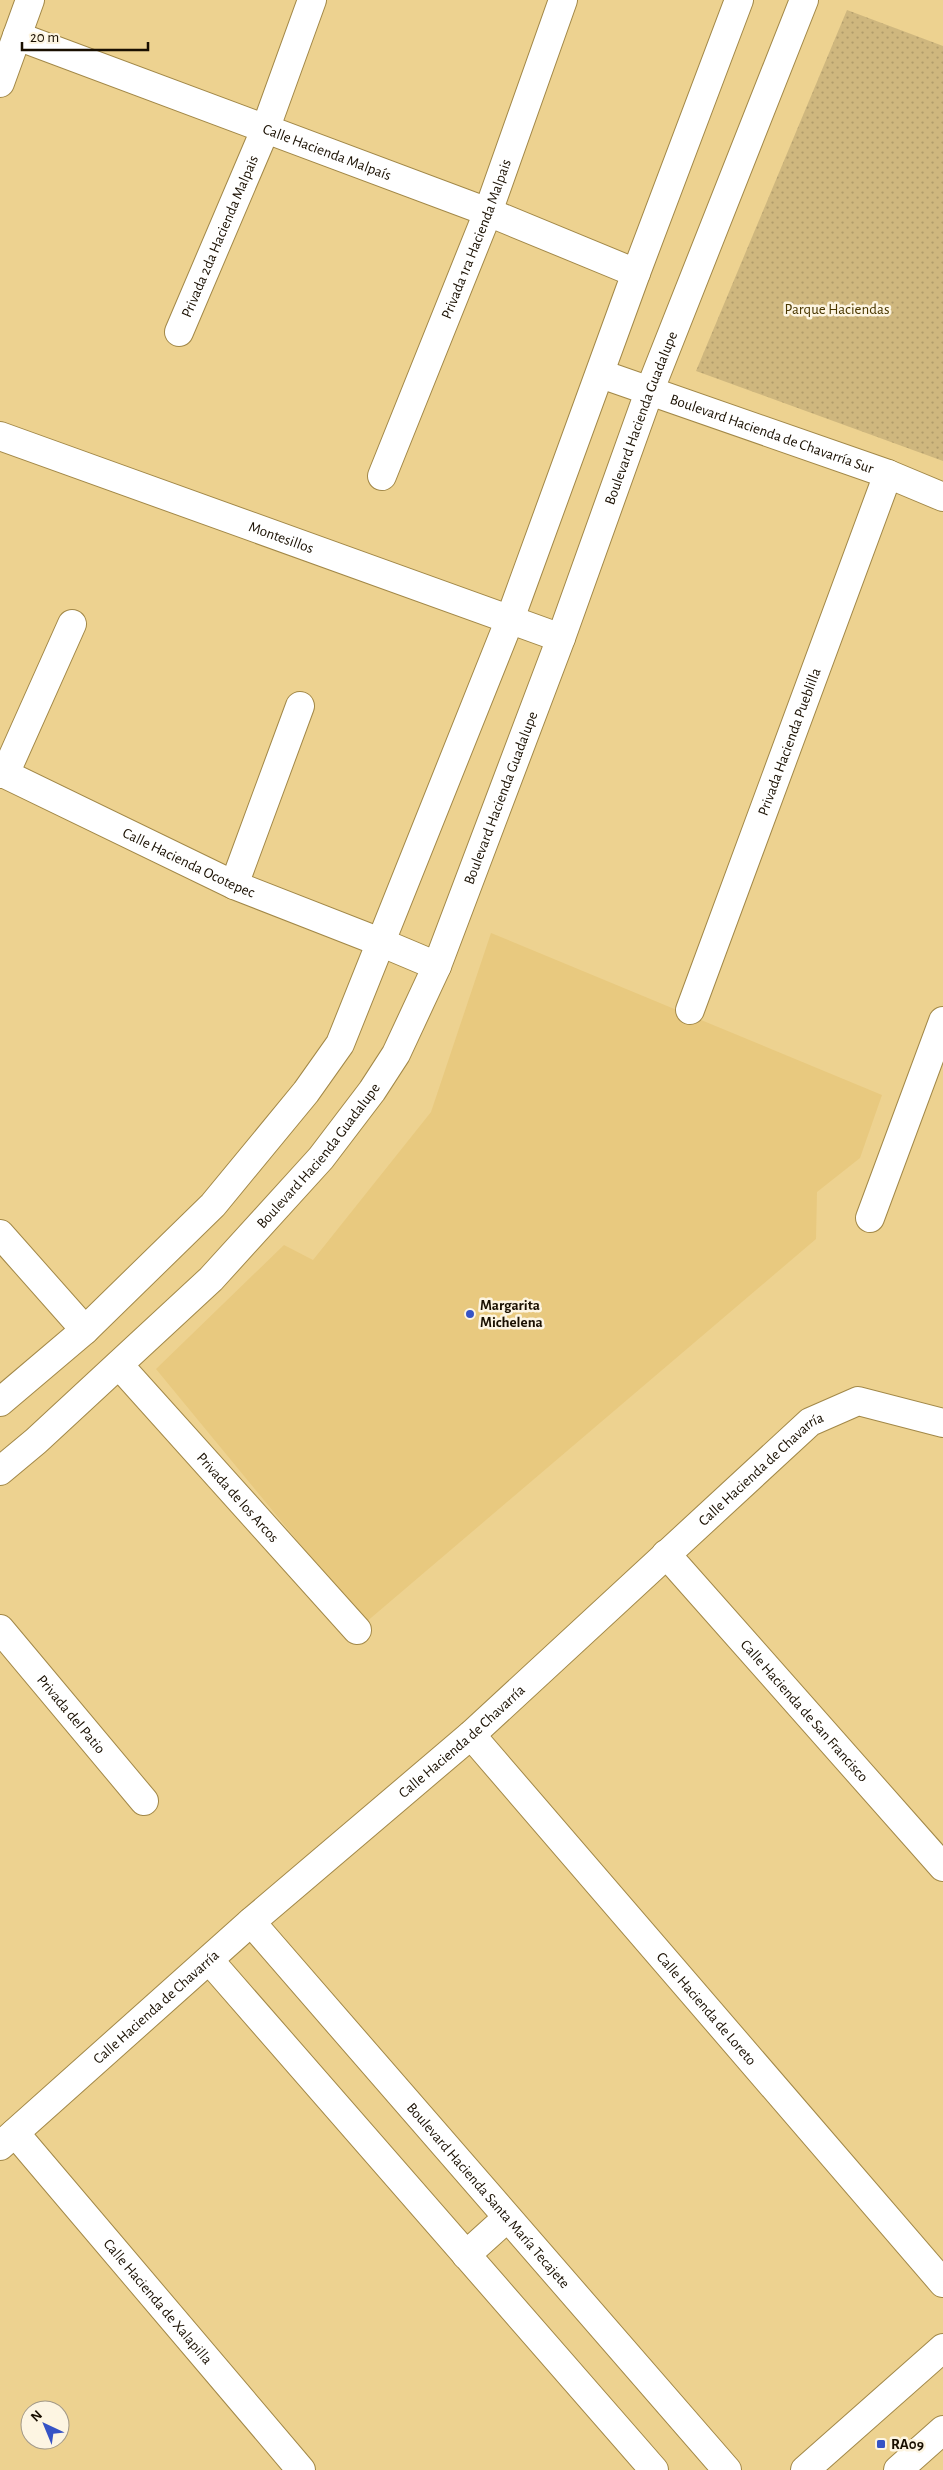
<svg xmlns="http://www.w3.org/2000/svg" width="943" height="2470" font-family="'Alegreya Sans',sans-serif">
  <defs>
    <pattern id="park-dots" width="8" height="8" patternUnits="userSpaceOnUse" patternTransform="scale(1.25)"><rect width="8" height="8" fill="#cfb77e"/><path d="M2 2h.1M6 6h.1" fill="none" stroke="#b19c6b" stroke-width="1.8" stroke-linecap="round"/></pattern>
  </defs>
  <rect width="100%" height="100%" fill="#edd290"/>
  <path fill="#e8c97f" d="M 491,933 L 882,1095 L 860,1158 L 817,1192 L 816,1239 L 365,1623 L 156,1369 L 284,1245 L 313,1260 L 431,1112 Z"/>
  <path fill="url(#park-dots)" d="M 847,10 L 943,46 L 943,461 L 696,371 Z"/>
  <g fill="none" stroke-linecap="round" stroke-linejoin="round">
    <g stroke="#a28848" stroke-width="30">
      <g id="minor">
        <path id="s1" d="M 17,36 L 488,212 L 636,273"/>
        <path d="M 0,83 L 30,0"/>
        <path id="s2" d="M 179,332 L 265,130 L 312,0"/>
        <path id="s3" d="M 601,374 L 888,474 L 943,497"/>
        <path id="s4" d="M 0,436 L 561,638"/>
        <path id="s5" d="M 382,476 L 488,212 L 563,0"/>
        <path id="s6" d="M 0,774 L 5,774 L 234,885 L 380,942 L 437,966"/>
        <path d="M 5,774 L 72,624"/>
        <path d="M 234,885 L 300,706"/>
        <path id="s7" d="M 690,1010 L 888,474"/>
        <path d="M 870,1218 L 943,1021"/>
        <path d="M 0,1234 L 85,1330"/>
        <path id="s8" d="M 119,1365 L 357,1630"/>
        <path d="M 0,1402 L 85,1330 L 213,1205 L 306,1092 L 340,1044 L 510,619 L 636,273 L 739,0"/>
        <path id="s9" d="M 0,1471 L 36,1441 L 211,1279 L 321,1158 L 372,1091 L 396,1054 L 437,966 L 561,638 L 649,392 L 804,0"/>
        <path id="s10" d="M 666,1554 L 943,1867"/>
        <path id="s11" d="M 0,1629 L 144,1801"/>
        <path id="s12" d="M 471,1735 L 943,2283"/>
        <path id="s13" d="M 251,1922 L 727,2470"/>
        <path d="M 210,1961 L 654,2470"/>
        <path id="s14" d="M 15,2133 L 301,2470"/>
        <path id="s15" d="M 0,2146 L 251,1922 L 471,1735 L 810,1422 L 858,1401 L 943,1423"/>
        <path d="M 466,2255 L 507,2218"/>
        <path d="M 805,2470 L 943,2348"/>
        <path d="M 898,2470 L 943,2430"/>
      </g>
    </g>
    <use href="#minor" stroke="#fff" stroke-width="28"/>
  </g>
  <g fill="#3653c5" stroke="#fdf5e2" stroke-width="2">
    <circle cx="470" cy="1314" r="5"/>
    <rect x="876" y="2439" width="10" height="10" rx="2.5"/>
  </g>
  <g text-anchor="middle" stroke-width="5" stroke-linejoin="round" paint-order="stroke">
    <g font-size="15" fill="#190f00" stroke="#fdf5e2">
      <text dy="5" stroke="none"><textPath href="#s1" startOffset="331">Calle Hacienda Malpaís</textPath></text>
      <text dy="5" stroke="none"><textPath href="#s2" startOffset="104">Privada 2da Hacienda Malpais</textPath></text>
      <text dy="5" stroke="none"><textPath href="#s5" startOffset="255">Privada 1ra Hacienda Malpais</textPath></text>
      <text dy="5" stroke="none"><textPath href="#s9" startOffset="1259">Boulevard Hacienda Guadalupe</textPath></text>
      <text dy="5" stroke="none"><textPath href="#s3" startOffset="181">Boulevard Hacienda de Chavarría Sur</textPath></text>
      <text dy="5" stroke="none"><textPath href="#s4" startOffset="299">Montesillos</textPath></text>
      <text dy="5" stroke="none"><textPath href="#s7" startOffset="286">Privada Hacienda Pueblilla</textPath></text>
      <text dy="5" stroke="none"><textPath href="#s9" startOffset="854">Boulevard Hacienda Guadalupe</textPath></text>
      <text dy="5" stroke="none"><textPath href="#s6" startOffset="209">Calle Hacienda Ocotepec</textPath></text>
      <text dy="5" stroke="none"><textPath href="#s9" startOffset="449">Boulevard Hacienda Guadalupe</textPath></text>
      <text dy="5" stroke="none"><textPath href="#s15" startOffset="1019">Calle Hacienda de Chavarría</textPath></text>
      <text dy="5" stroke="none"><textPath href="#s8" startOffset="178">Privada de los Arcos</textPath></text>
      <text dy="5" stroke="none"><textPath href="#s10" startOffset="209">Calle Hacienda de San Francisco</textPath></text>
      <text dy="5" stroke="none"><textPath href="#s11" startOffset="111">Privada del Patio</textPath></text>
      <text dy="5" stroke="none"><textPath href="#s15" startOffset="614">Calle Hacienda de Chavarría</textPath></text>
      <text dy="5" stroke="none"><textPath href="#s15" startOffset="209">Calle Hacienda de Chavarría</textPath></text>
      <text dy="5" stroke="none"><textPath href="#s12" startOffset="361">Calle Hacienda de Loreto</textPath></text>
      <text dy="5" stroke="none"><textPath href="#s13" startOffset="362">Boulevard Hacienda Santa María Tecajete</textPath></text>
      <text dy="5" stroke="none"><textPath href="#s14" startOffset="221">Calle Hacienda de Xalapilla</textPath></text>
    </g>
    <g font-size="15" fill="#4a3700" stroke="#fdf5e2">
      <text x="837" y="314">Parque Haciendas</text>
    </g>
    <g font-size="15" font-weight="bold" fill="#190f00" stroke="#fdf5e2" text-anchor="start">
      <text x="480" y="1310">Margarita<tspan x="480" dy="17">Michelena</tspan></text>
      <text x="891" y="2449">RA09</text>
    </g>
  </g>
  <g transform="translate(45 2425) rotate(316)"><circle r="24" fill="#fdf5e2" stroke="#a29988"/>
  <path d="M0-4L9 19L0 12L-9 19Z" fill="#3653c5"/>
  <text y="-8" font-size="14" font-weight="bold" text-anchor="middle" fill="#190f00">N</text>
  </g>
  <path d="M22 42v8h126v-8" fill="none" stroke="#190f00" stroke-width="2.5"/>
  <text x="30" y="42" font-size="15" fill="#190f00" stroke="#fdf5e2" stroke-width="4" paint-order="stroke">20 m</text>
</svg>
